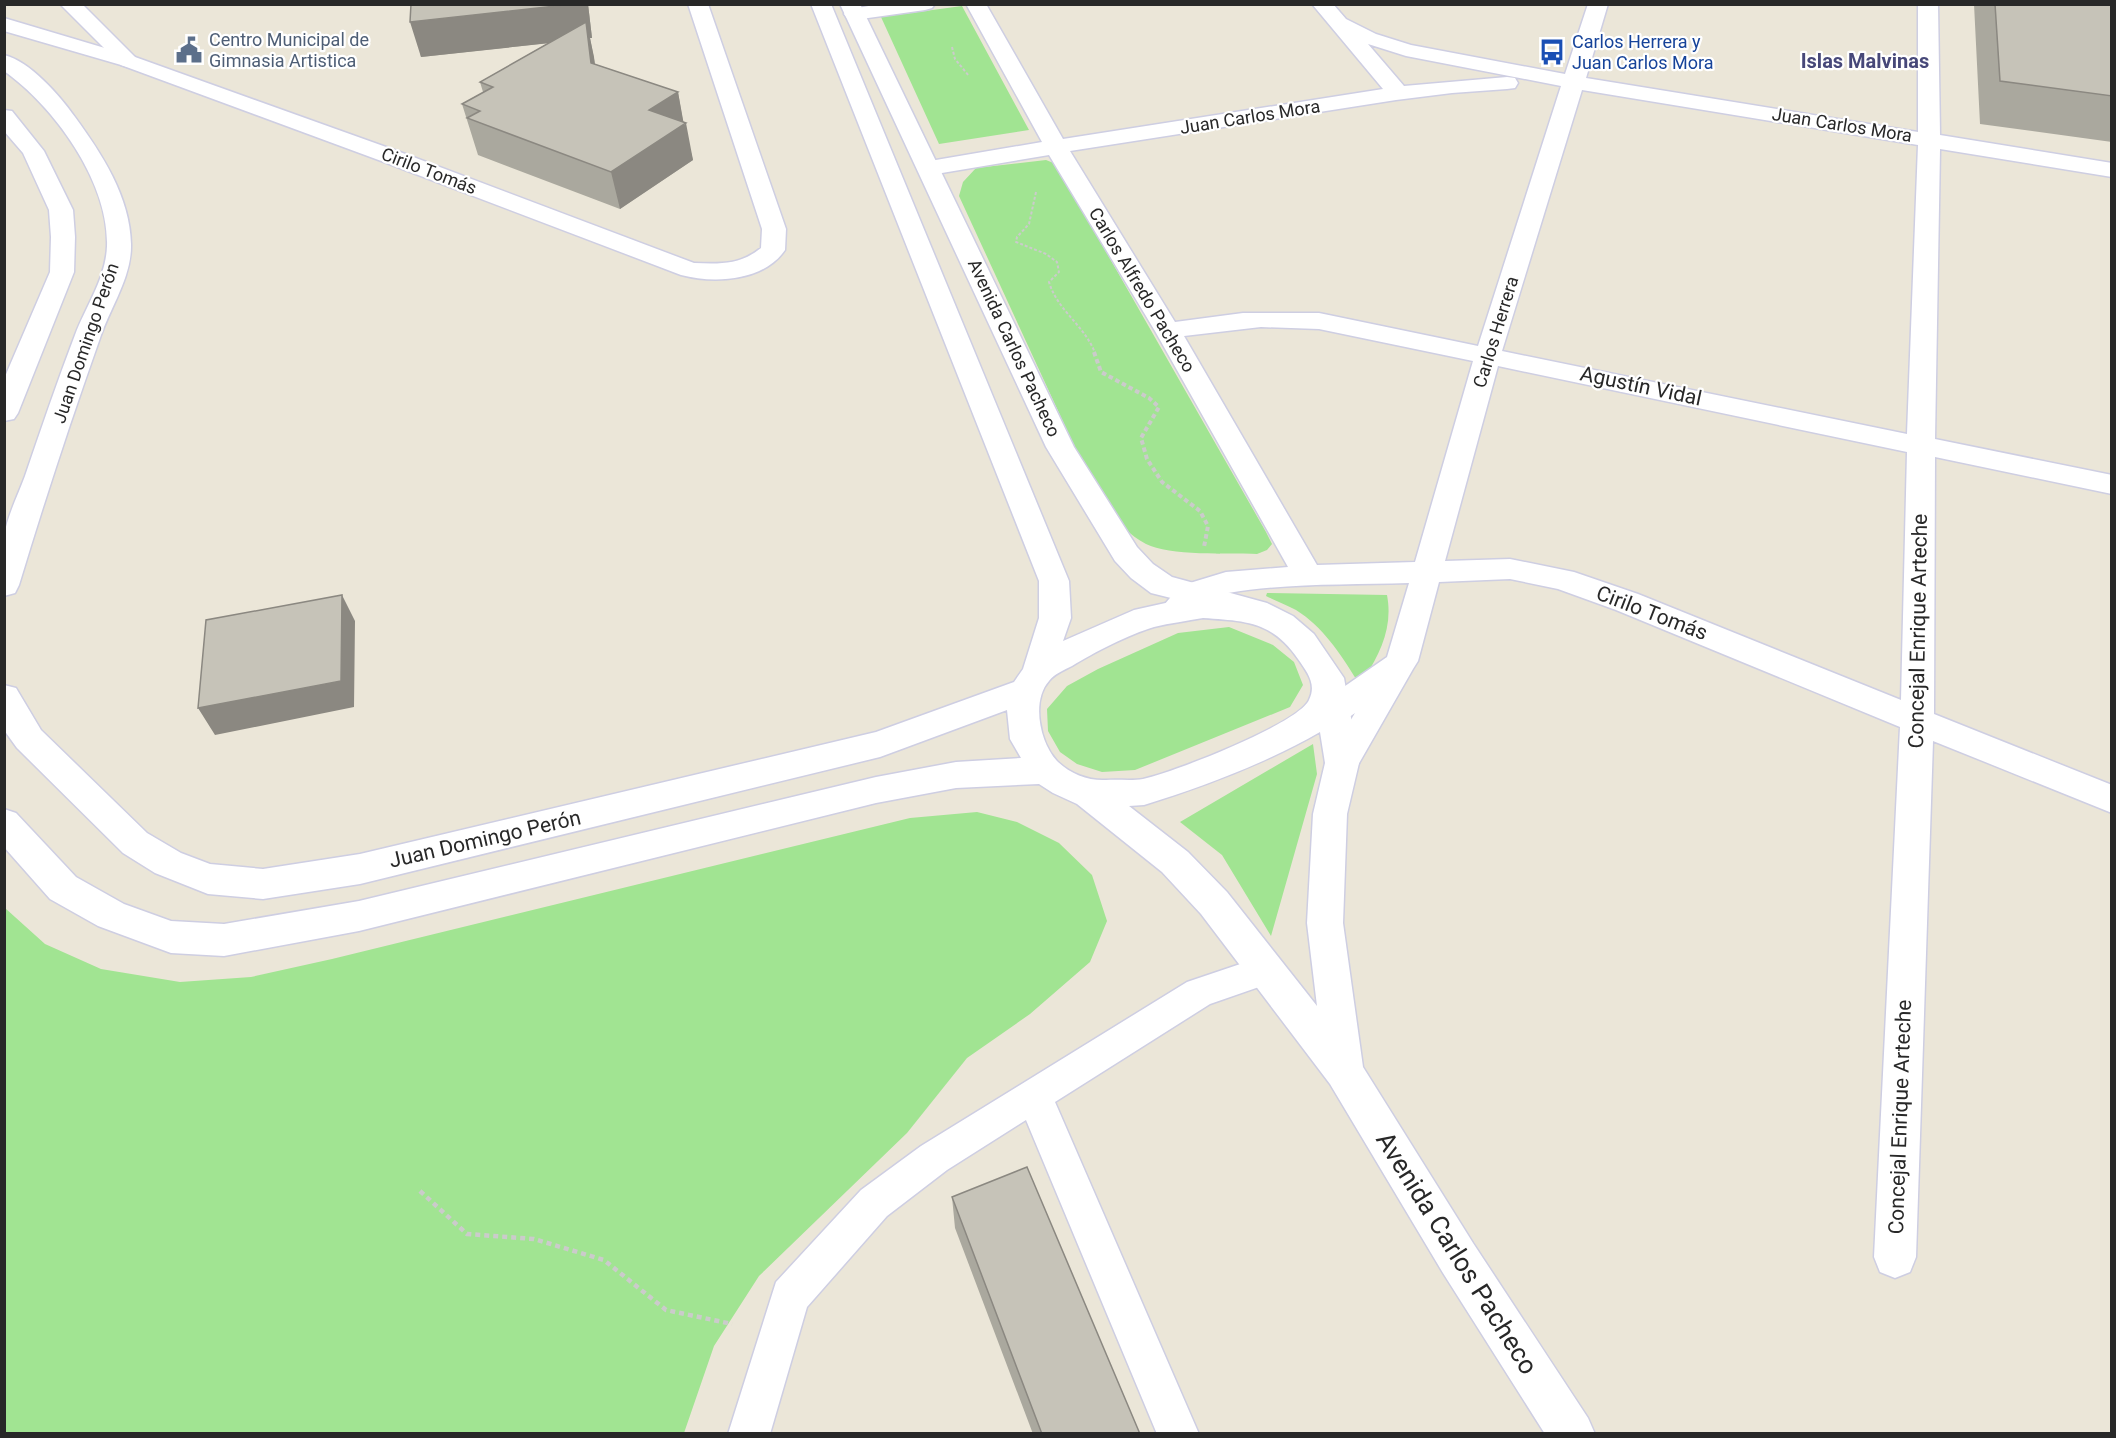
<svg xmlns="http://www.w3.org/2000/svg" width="2116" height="1438" font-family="Roboto,sans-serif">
  <rect width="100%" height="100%" fill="#ebe6d8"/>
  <path fill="#a1e492" d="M 962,6 L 1029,130 L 939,144 L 881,17 Z
    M 1046,160 L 1056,164 L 1266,532 L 1272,544 L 1267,550 L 1257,554 C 1229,553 1169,556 1146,544 C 1123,532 1109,511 1095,491 L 959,196 L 963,182 L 976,168 Z
    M 1267,593 L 1387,595 C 1393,626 1381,652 1365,677 L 1356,679 C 1341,654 1322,626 1296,610 C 1287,605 1276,601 1266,596 Z
    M 1229,627 L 1273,645 L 1294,662 L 1303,685 L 1290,707 L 1135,770 L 1102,772 L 1077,764 L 1060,752 L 1048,731 L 1047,709 L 1067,686 L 1098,669 L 1178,633 Z
    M 1313,744 L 1317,774 L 1271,936 L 1222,855 L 1180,822 Z
    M 977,812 L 1017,822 L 1059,843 L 1092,875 L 1107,921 L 1090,962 L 1030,1014 L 967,1058 L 907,1133 L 759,1276 L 714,1346 L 684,1433 L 5,1433 L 5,908 L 45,944 L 101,969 L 180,982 L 251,977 L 332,959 L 910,818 Z"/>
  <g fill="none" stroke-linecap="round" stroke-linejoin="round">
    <g stroke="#cecee2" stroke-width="3">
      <path id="service" d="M 1267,955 L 1279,960 L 1284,970 L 1279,980 L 1210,1004 L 1055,1102 L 1199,1434 L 1157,1434 L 1026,1120 L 947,1170 L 887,1216 L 807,1307 L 770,1434 L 728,1434 L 776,1282 L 861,1190 L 921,1146 L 1187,982 Z"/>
    </g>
    <g stroke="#cecee2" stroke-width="3">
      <path id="minor" d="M 60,4 L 82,4 L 135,57 L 400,152 L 694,263 C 720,264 740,265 761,248 L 762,229 L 688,4 L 708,4 L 786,229 L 785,250 C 764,281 715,284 681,275 L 384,162 L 121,65 Z
        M 879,4 L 935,4 L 932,8 L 925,10 L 854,20 L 847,18 L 844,14 L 847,10 Z
        M 966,4 L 986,4 L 1063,139 L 1383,89 L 1312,4 L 1333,4 L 1346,19 L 1376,34 L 1411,45 L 1565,74 L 1588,4 L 1608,4 L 1586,78 L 1918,132 L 1918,4 L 1938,4 L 1940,135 L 2112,163 L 2112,177 L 1940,149 L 1935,439 L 2112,475 L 2112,494 L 1935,457 L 1934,714 L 2112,785 L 2112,813 L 1933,741 L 1916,1257 L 1910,1272 L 1895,1278 L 1880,1272 L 1874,1257 L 1900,727 L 1616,610 L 1558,589 L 1510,579 L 1439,582 L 1418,661 L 1413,669 L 1354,772 L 1342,776 L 1330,772 L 1325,763 L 1355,713 C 1340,724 1322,733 1303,728 L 1298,719 L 1303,710 L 1322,702 L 1387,657 L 1409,583 C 1349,585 1287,583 1228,593 C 1221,595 1208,598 1202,602 C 1185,612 1189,626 1164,619 L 1159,611 L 1180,586 L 1226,572 L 1288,567 L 1155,331 L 1049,155 L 930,175 L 922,173 L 919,168 L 922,163 L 930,161 L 1042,142 ZM 1368,44 L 1406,56 L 1561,86 L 1478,346 L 1319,313 L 1243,313 L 1175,322 L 1070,151 L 1396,100 L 1452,93 L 1507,89 L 1515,88 L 1518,83 L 1515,78 L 1507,77 L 1404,86 ZM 1582,90 L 1918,145 L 1907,434 L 1502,351 ZM 1261,327 L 1319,329 L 1473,361 L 1415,562 L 1317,565 L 1184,336 ZM 1498,366 L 1907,452 L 1901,700 L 1638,594 L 1574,572 L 1510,559 L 1445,561 Z"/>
    </g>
    <g stroke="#cecee2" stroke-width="3">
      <path id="secondary" d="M 811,4 L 831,4 L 1069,581 L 1071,618 L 1063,641 L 1134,610 L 1179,600 L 1151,593 L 1131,578 L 1115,561 L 1046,447 L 840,4 L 860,4 L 1074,447 L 1137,547 L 1153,564 L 1172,577 L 1267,603 L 1293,616 L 1314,634 L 1344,678 L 1359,763 L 1347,814 L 1343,923 L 1363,1067 L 1473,1243 L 1588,1418 L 1595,1434 L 1545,1434 L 1443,1273 L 1330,1084 L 1201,914 L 1162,872 L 1077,804 L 1053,793 L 1039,784 L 956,788 L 876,803 L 359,931 L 224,956 L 171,953 L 98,926 L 50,899 L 4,847 L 4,809 L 16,813 L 76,877 L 124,904 L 171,921 L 224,924 L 359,901 L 876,777 L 956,762 L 1021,758 L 1010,739 L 1007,710 L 880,757 L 360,884 L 263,899 L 208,894 L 155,873 L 123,853 L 17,748 L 4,730 L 4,685 L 16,688 L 41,730 L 147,833 L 181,853 L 210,864 L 263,869 L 360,854 L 876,732 L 1014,682 L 1023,669 L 1039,618 L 1039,581 ZM 1203,618 C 1245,621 1272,621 1298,659 C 1307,672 1317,684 1309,700 C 1298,724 1172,773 1143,779 C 1131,781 1118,779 1106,780 C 1089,781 1070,774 1057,761 C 1040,743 1031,701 1049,681 C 1054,674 1064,670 1072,666 C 1093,653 1130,634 1154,627 C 1170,623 1187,621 1203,618 ZM 1320,732 L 1325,763 L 1313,814 L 1307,923 L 1317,1006 L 1227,892 L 1188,852 L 1129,806 L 1144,805 C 1205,786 1264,764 1320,732 Z
        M 4,18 L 135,57 L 138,61 L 135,65 L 128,67 L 4,31 Z
        M 4,55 C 30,61 60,96 75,117 C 102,154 130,197 131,244 C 132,277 110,308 100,338 C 71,420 44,502 19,585 L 15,593 L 4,596 C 4,576 2,555 4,536 C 7,517 18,495 25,476 C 41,429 57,382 75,335 C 86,306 106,278 107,246 C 109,182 54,106 4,71 Z
        M 4,110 L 12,111 L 44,151 L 73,210 L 75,237 L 74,272 L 18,413 L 14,419 L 4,421 L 4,379 L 50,272 L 51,237 L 49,210 L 23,153 L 4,131 Z"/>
    </g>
    <path stroke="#cbcbcb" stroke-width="2" stroke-dasharray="3 2" stroke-linecap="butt" d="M 952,47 L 955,59 L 969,76
      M 1036,192 L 1029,224 L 1017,237 L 1016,242 L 1046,254 L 1057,262 L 1059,272 L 1049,282 C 1057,310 1085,326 1095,353"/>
    <path stroke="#cbcbcb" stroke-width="4" stroke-dasharray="4.5 3" stroke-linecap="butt" d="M 1094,352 L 1101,372 L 1149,398 L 1159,407 L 1141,438 L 1147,459 L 1162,482 L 1200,511 L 1208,526 L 1204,547"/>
    <path stroke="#cbcbcb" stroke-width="4.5" stroke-dasharray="5 4" stroke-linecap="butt" d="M 420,1191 L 467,1234 L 534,1239 L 604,1260 L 666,1310 L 732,1324"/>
    <use href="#service" fill="#fff" fill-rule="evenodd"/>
    <use href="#minor" fill="#fff" fill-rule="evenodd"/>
    <use href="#secondary" fill="#fff" fill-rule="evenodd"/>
  </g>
  <path fill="#aaa89e" d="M 411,4 L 588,4 L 592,38 L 590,38 L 595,64 L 678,92 L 683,122 L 693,160 L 620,209 L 478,155 L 462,104 L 483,92 L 480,82 L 548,43 L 421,57 Z
    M 1974,4 L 2112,4 L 2112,142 L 1980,124 Z
    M 952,1197 L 1140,1434 L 1033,1434 L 955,1228 Z"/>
  <path fill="#8b8881" d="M 574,4 L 588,4 L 592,38 L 590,38 L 594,57 L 599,99 L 591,63 L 588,39 L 421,57 L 410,22 Z
    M 678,92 L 684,125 L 686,123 L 693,160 L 620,209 L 611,172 L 649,110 Z
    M 342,595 L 355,621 L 354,707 L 215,735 L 198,708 Z"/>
  <path fill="#c6c3b8" stroke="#8b8881" stroke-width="1.5" d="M 411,4 L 574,4 L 410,22 Z
    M 1995,4 L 2112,4 L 2112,96 L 2000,81 Z
    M 586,22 L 591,63 L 678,92 L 649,110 L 686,123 L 611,172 L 467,118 L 480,111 L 462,104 L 493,87 L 480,82 Z
    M 342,595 L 341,681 L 198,708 L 206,620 Z
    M 1027,1167 L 1140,1434 L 1042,1434 L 952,1197 Z"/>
  <defs>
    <g id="civic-bare" transform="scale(2.07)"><path d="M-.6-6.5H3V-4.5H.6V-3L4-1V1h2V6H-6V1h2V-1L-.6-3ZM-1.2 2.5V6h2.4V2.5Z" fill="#5c6f8a" stroke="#fff" stroke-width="2.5" paint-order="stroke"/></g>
    <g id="bus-bare" transform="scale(2.07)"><path d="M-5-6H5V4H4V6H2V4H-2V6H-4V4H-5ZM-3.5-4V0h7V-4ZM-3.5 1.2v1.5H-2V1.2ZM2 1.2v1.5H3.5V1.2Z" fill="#1a4fb4" stroke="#fff" stroke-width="2.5" paint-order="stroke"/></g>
  </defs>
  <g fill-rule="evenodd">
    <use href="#civic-bare" x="189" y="50"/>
    <use href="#bus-bare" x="1552" y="52"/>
  </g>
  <g text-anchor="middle" stroke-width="4.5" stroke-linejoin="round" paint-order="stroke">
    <g font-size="18" fill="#4e5e75" stroke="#fff" text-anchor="start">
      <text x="209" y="46">Centro Municipal de<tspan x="209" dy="21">Gimnasia Artistica</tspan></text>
    </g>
    <g font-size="18" fill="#164399" stroke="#fff" text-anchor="start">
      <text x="1572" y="48">Carlos Herrera y<tspan x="1572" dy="21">Juan Carlos Mora</tspan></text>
    </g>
    <g font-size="18" fill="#282828" stroke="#fff">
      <text transform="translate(1250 117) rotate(-9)" y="6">Juan Carlos Mora</text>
      <text transform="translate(1842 125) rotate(9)" y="6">Juan Carlos Mora</text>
      <text transform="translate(429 171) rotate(21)" y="6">Cirilo Tomás</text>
      <text transform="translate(1142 290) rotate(59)" y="6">Carlos Alfredo Pacheco</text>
      <text transform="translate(1496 332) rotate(-73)" y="6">Carlos Herrera</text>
      <text transform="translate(86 343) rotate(-71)" y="6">Juan Domingo Perón</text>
      <text transform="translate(1014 348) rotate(65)" y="6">Avenida Carlos Pacheco</text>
    </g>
    <g font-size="20" font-weight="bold" fill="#474879" stroke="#fff">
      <text x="1865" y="68">Islas Malvinas</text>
    </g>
    <g font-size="21" fill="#282828" stroke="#fff">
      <text transform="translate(1641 386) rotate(12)" y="7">Agustín Vidal</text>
      <text transform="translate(1652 613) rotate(21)" y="7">Cirilo Tomás</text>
      <text transform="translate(1918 631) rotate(-89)" y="7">Concejal Enrique Arteche</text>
      <text transform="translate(485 839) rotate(-13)" y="7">Juan Domingo Perón</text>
      <text transform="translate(1900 1117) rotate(-88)" y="7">Concejal Enrique Arteche</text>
    </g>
    <g font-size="26" fill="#282828" stroke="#fff">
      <text transform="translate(1457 1253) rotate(58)" y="9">Avenida Carlos Pacheco</text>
    </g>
  </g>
  <rect width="2116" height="1438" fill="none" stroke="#282828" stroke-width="12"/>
</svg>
